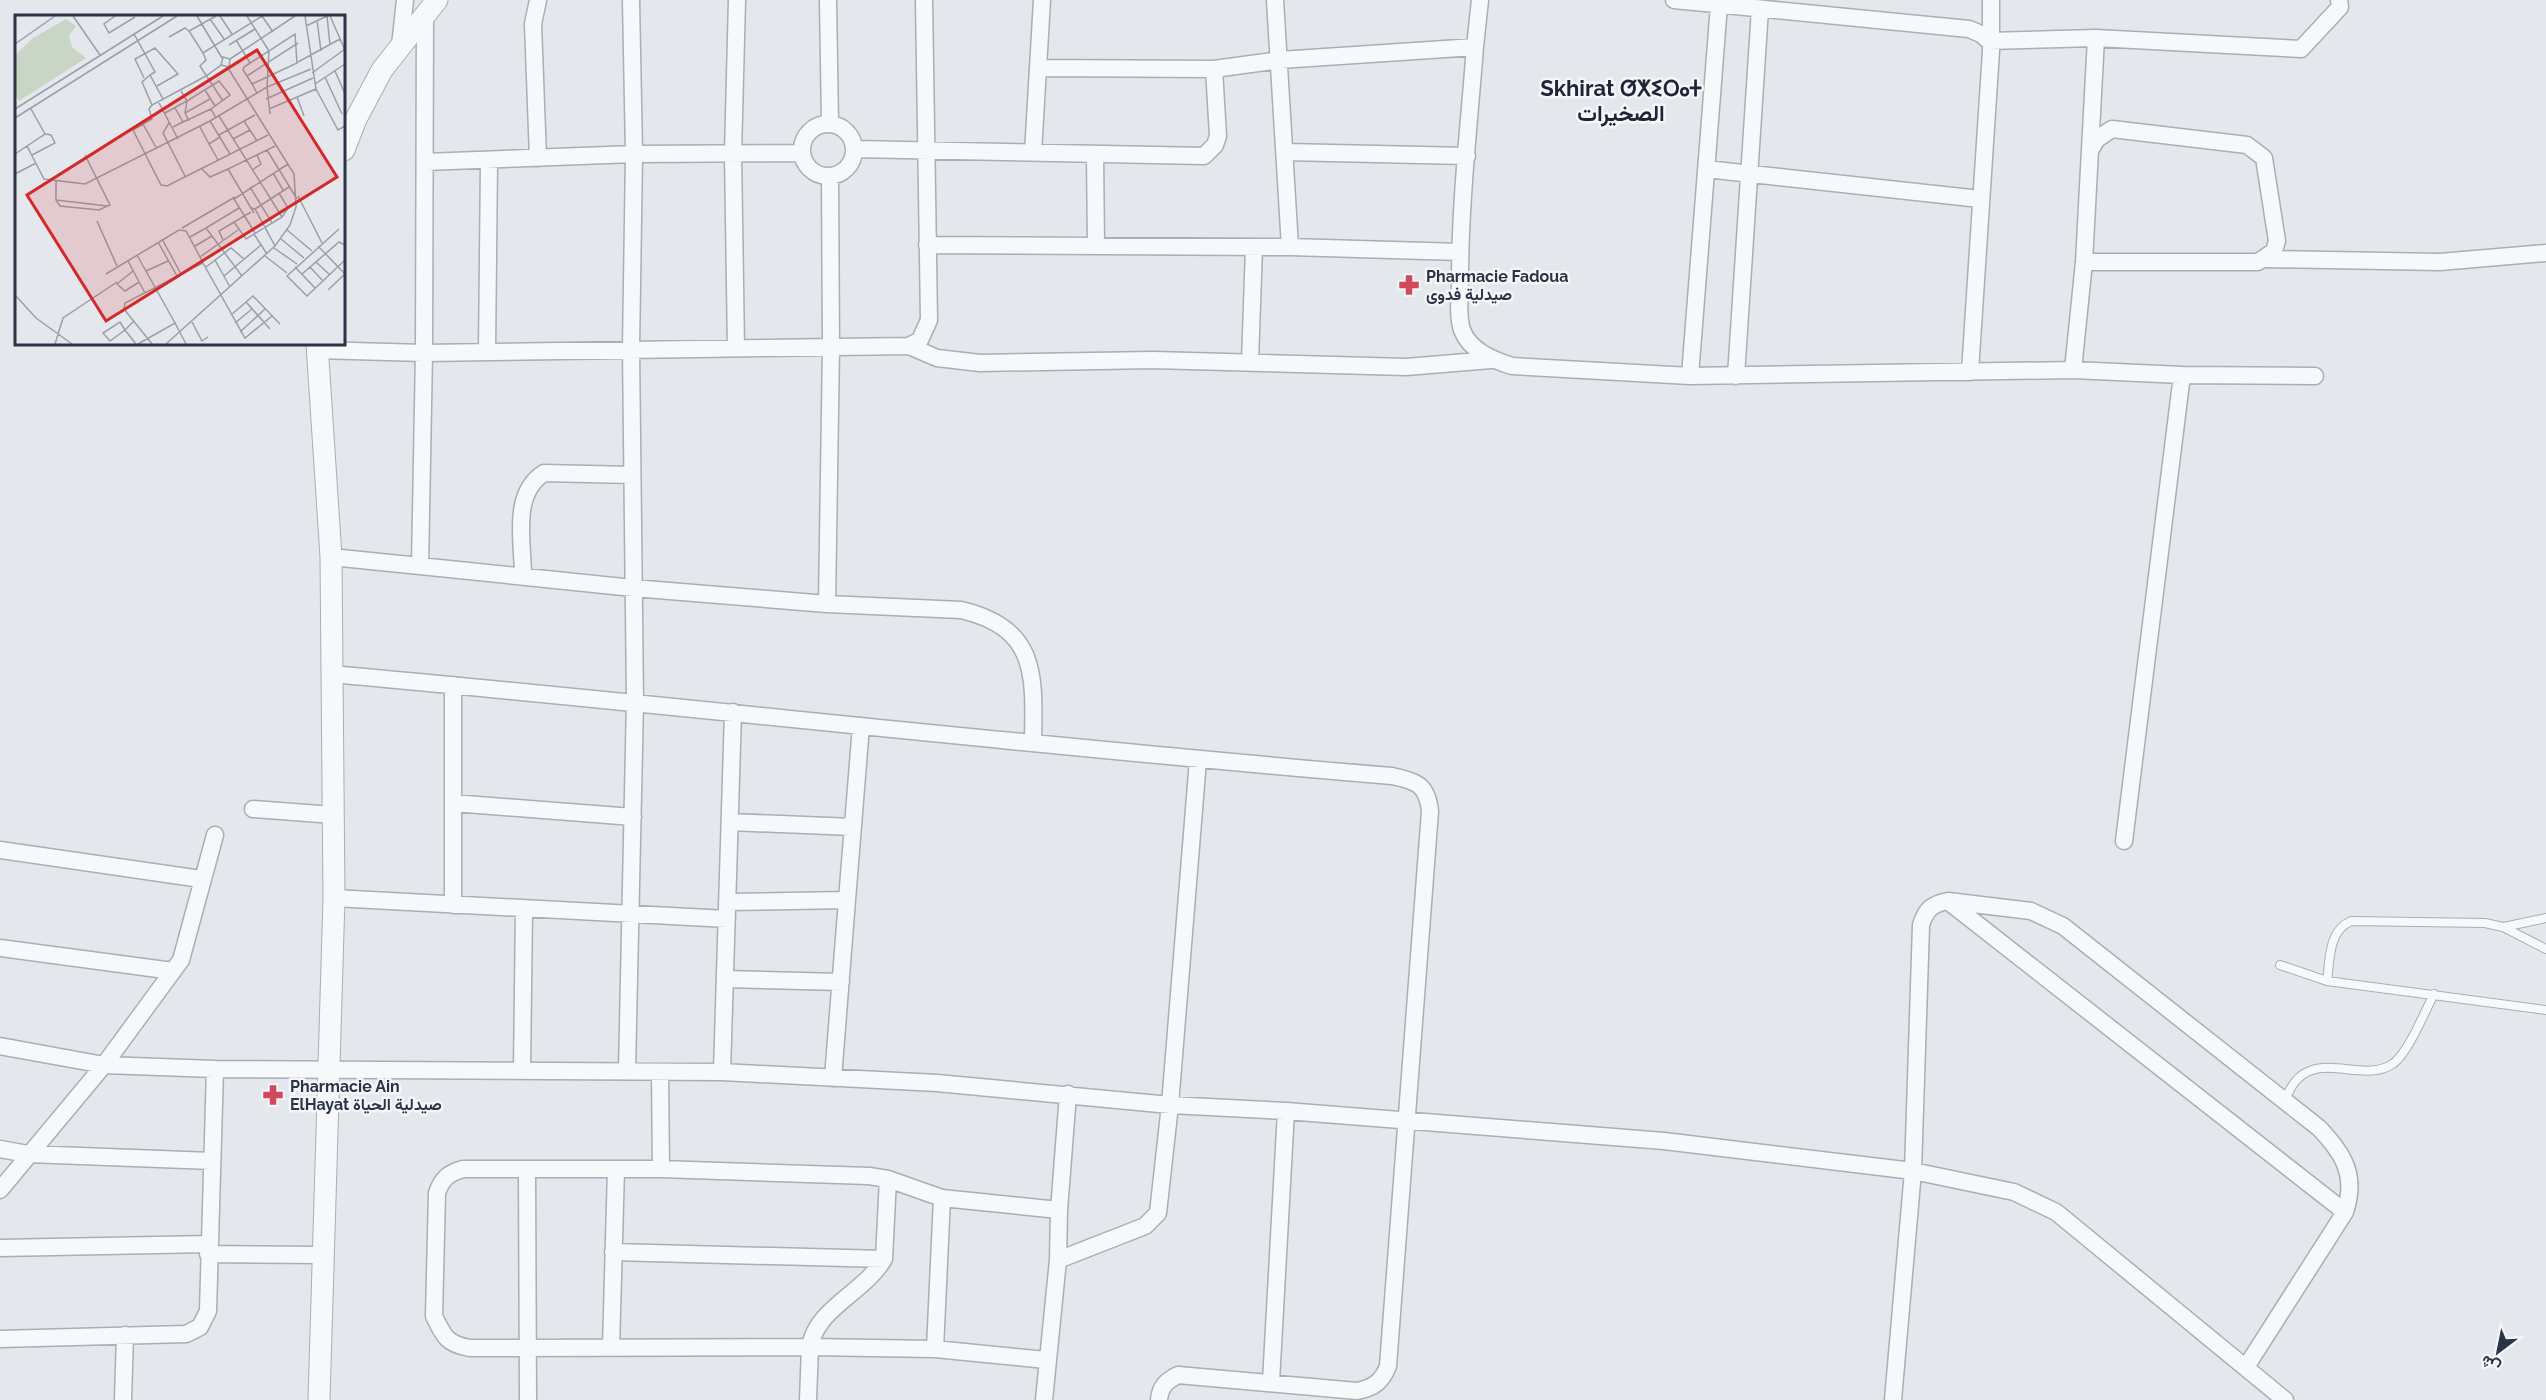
<svg xmlns="http://www.w3.org/2000/svg" width="2546" height="1400" font-family="Raleway,Vazirmatn,'Noto Sans Tifinagh',sans-serif">
  <rect width="100%" height="100%" fill="#e4e7ec"/>
  <g fill="none" stroke-linecap="round" stroke-linejoin="round">
    <g stroke="#a9aeb7" stroke-width="10">
      <path id="service" d="M 2504,927 L 2546,918
        M 2280,965 L 2327,981 L 2546,1010
        M 2327,981 C 2330,960 2328,931 2351,921 L 2485,923 L 2503,927 L 2546,949
        M 2285,1101 C 2306,1039 2360,1088 2394,1063 C 2409,1051 2425,1011 2434,994"/>
    </g>
    <g stroke="#a9aeb7" stroke-width="19">
      <path id="minor" d="M 828,0 L 830,123
        M 1275,0 L 1290,247 L 1460,252
        M 1674,0 L 1969,29 L 1981,34 L 1989,41 L 2096,38 L 2301,49 L 2340,7 L 2339,0
        M 400,46 L 405,0
        M 1475,47 L 1480,0
        M 1038,68 L 1214,69 L 1280,60 L 1475,47 C 1469,125 1460,203 1460,280 C 1460,296 1457,315 1462,330 C 1470,351 1493,360 1512,366 L 1690,376 L 2073,370 L 2182,375 L 2315,376
        M802 150a26 26 0 1 1 52 0a26 26 0 1 1-52 0Z
        M 854,149 L 1204,156 L 1215,145 L 1218,136 L 1214,69
        M 1285,152 L 1467,156
        M 1033,153 L 1042,0
        M 1095,154 L 1096,246
        M 538,158 L 533,24 L 538,0
        M 425,162 L 634,154 L 801,153
        M 1706,169 L 1980,199
        M 927,245 L 1290,247
        M 2266,259 L 2440,262 L 2546,253
        M 2084,262 L 2258,262 L 2274,251 L 2277,241 L 2264,158 L 2247,145 L 2112,129 L 2097,139 L 2091,149
        M 909,346 L 937,358 L 980,363 L 1153,360 L 1406,367 L 1491,360
        M 736,348 L 733,154 L 737,0
        M 317,350 L 424,353 L 909,346 L 920,340 L 929,320 L 924,0
        M 487,352 L 489,161
        M 1250,362 L 1254,247
        M 2073,370 L 2084,262 L 2096,38
        M 1970,372 L 1991,51 L 1991,0
        M 1690,376 L 1719,5
        M 1736,376 L 1760,9
        M 331,557 L 420,566 L 424,353 L 425,15
        M 420,566 L 633,588 L 827,604 L 831,347 L 830,176
        M 523,576 C 523,542 511,494 544,473 L 632,475
        M 827,604 L 961,610 C 1039,628 1034,677 1033,743
        M 332,674 C 686,706 1038,747 1392,776 C 1417,781 1427,785 1430,811 L 1388,1366 C 1382,1382 1373,1388 1357,1391 L 1178,1375 C 1166,1381 1160,1387 1159,1400
        M 453,803 L 633,817
        M 253,809 L 333,815
        M 730,822 L 853,827
        M 2124,841 L 2182,375
        M 0,850 L 201,879
        M 334,898 L 727,919
        M 847,900 L 861,726
        M 727,902 L 847,900 L 833,1078
        M 1949,902 L 2345,1212
        M 453,905 L 453,685
        M 0,948 L 173,971
        M 725,979 L 841,982
        M 0,1046 L 104,1065 L 181,960 L 215,835
        M 522,1070 L 524,909
        M 627,1071 L 635,701 L 631,349 L 634,154 L 631,0
        M 660,1072 L 661,1169 L 463,1169 C 449,1173 442,1178 437,1193 L 434,1316 C 444,1337 447,1344 470,1348 L 810,1347 C 816,1308 864,1293 884,1259
        M 722,1072 L 733,712
        M 0,1149 L 28,1154 L 212,1161
        M 527,1169 L 528,1400
        M 661,1169 L 869,1176 L 888,1179 L 942,1198
        M 0,1190 L 104,1065 L 215,1069 L 722,1072 L 937,1083 L 1170,1105 L 1286,1111 L 1664,1141 L 1913,1171 L 2014,1192 L 2056,1212 L 2285,1400
        M 0,1248 L 208,1244
        M 613,1252 L 884,1259 L 888,1179
        M 208,1254 L 324,1255
        M 1058,1260 L 1145,1226 L 1158,1213 L 1170,1105 L 1198,760
        M 0,1339 L 186,1334 L 200,1327 L 208,1311 L 215,1069
        M 611,1348 L 616,1169
        M 935,1349 L 942,1198 L 1059,1210
        M 1271,1382 L 1286,1111
        M 123,1400 L 125,1335
        M 808,1400 L 810,1347 L 935,1349 L 1046,1360
        M 1044,1400 L 1058,1260 L 1059,1210 L 1068,1094
        M 1893,1400 L 1913,1171 L 1921,925 C 1926,909 1932,904 1948,901 L 2031,911 L 2063,926 L 2319,1128 C 2344,1154 2357,1176 2345,1212 L 2246,1367"/>
    </g>
    <g stroke="#a9aeb7" stroke-width="23">
      <path id="tertiary" d="M 344,150 L 356,119 L 382,70 L 437,0
        M 317,344 L 331,557 L 334,898 L 319,1400"/>
    </g>
    <use href="#service" stroke="#f7f8fa" stroke-width="8"/>
    <use href="#minor" stroke="#f7f8fa" stroke-width="16"/>
    <use href="#tertiary" stroke="#f7f8fa" stroke-width="21"/>
  </g>
  <defs>
    <g id="pharmacy-bare" transform="scale(1.62)"><path d="M-2-6h4v4h4v4h-4v4h-4v-4h-4v-4h4Z" fill="#d1495b" stroke="#f4f6f9" stroke-width="2.5" paint-order="stroke"/></g>
  </defs>
  <g fill-rule="evenodd">
    <use href="#pharmacy-bare" x="1409" y="285"/>
    <use href="#pharmacy-bare" x="273" y="1095"/>
  </g>
  <g text-anchor="middle" stroke-width="5" stroke-linejoin="round" paint-order="stroke">
    <g font-size="16" font-weight="bold" fill="#2b3445" stroke="#f4f6f9" text-anchor="start">
      <text x="1426" y="282">Pharmacie Fadoua<tspan x="1426" dy="18">صيدلية فدوى</tspan></text>
      <text x="290" y="1092">Pharmacie Ain<tspan x="290" dy="18">ElHayat صيدلية الحياة</tspan></text>
    </g>
    <g font-size="22" font-weight="bold" fill="#1d2536" stroke="#f4f6f9">
      <text x="1621" y="96">Skhirat ⵚⵅⵉⵔⴰⵜ<tspan x="1621" dy="25">الصخيرات</tspan></text>
    </g>
  </g>
  <g transform="translate(15 15)">
    <rect width="330" height="330" fill="#e4e7ec"/>
    <path d="M 51,4 L 61,11 L 54,21 L 57,32 L 71,43 L 4,86 L 0,80 L 0,40 L 18,23 Z" fill="#c9d6c5"/>
    <path fill="none" stroke="#9a9fa9" stroke-width="1.5" d="M 58,1 L 85,40M 100,1 L 89,9 L 94,18 L 120,2M 182,1 L 207,43M 201,1 L 174,16 L 188,38 L 247,1M 205,1 L 217,19M 247,1 L 258,17M 290,1 L 301,74 L 323,115 L 330,111M 312,1 L 315,30M 315,1 L 330,35M 195,4 L 209,24M 302,5 L 306,36M 291,11 L 312,1M 119,19 L 140,57 L 135,60 L 148,84M 154,22 L 170,13 L 174,16M 221,25 L 235,48M 0,29 L 40,1M 214,30 L 240,14M 188,38 L 191,45 L 185,51 L 208,86M 215,44 L 280,1M 283,47 L 325,24M 206,50 L 214,52 L 215,44 L 208,42 L 206,50 L 191,61 L 137,90 L 134,94 L 137,104 L 118,115 L 146,170 L 152,171 L 253,120M 320,56 L 330,79M 297,58 L 330,34M 135,60 L 127,67 L 137,90M 232,61 L 283,28M 310,62 L 327,99M 129,63 L 120,44 L 140,33 L 163,59 L 142,71M 237,69 L 282,48 L 280,19 L 229,52 L 228,55 L 232,61 L 237,69 L 242,78M 300,69 L 330,49M 190,75 L 200,91M 282,82 L 289,101M 251,84 L 298,63M 143,86 L 163,124M 0,94 L 148,1M 254,94 L 301,74M 150,98 L 172,86 L 166,76M 170,98 L 172,86 L 204,66 L 215,80 L 196,94 L 201,103M 255,99 L 252,72 L 296,54M 204,101 L 267,202 L 231,224 L 219,207M 0,103 L 162,1M 174,106 L 170,98 L 195,84M 195,106 L 215,139M 229,106 L 242,126M 168,107 L 196,94M 154,108 L 148,118 L 170,161M 128,109 L 142,134M 158,112 L 168,107 L 160,93M 185,112 L 194,129 L 205,122M 204,120 L 240,100M 218,124 L 235,115M 194,129 L 203,145M 12,131 L 29,164 L 70,169 L 195,106 L 252,72 L 254,36 L 232,1M 260,131 L 252,135 L 282,184M 0,139 L 30,119 L 16,94M 17,140 L 40,128 L 36,120 L 30,119M 186,153 L 195,162 L 213,154M 237,155 L 246,149 L 242,140M 258,158 L 268,175M 0,159 L 21,148M 41,166 L 41,185 L 45,191 L 84,195 L 95,190 L 70,140M 235,172 L 257,208M 264,178 L 273,193 L 267,202M 283,181 L 307,228M 41,185 L 92,191M 236,193 L 213,154 L 252,135M 240,194 L 274,172M 239,198 L 236,193 L 240,194 L 260,231M 82,206 L 102,251M 167,213 L 220,182M 191,213 L 224,193M 324,214 L 272,261 L 292,281 L 330,245M 272,215 L 297,236M 240,218 L 219,184 L 273,149M 239,219 L 252,239M 175,222 L 191,213 L 227,261M 147,224 L 166,259M 266,224 L 289,243M 208,225 L 204,216 L 236,197M 143,227 L 162,261M 180,231 L 197,221M 303,231 L 330,259M 259,233 L 282,249M 122,240 L 160,308M 250,241 L 272,258M 200,245 L 215,272M 113,246 L 130,278M 301,247 L 315,260M 188,248 L 230,323 L 257,301M 191,252 L 216,233 L 229,244M 280,252 L 300,273M 295,252 L 308,266M 118,256 L 102,269 L 110,276 L 124,267M 131,256 L 153,246M 91,259 L 164,215 L 171,216 L 185,242 L 223,215M 287,259 L 324,227 L 330,230M 209,261 L 246,230M 313,275 L 330,259M 0,280 L 21,303 L 57,329M 231,287 L 255,314M 216,300 L 238,281 L 265,309M 119,306 L 110,315 L 95,326 L 88,318 L 105,307 L 110,315 L 121,329M 177,307 L 187,326 L 193,322M 220,308 L 237,294M 225,317 L 250,294M 40,329 L 48,303 L 102,267M 123,329 L 160,308 L 171,329M 137,329 L 109,294 L 110,288 L 188,248 L 185,242M 151,329 L 260,231 L 275,210 L 281,192 L 279,159 L 213,53"/>
    <path fill="#d62828" fill-opacity="0.15" stroke="#d62828" stroke-width="3" d="M 242,35 L 322,162 L 91,306 L 12,180 Z"/>
    <rect width="330" height="330" fill="none" stroke="#2b3445" stroke-width="3"/>
  </g>
  <g transform="translate(2498 1352) rotate(212)" stroke="#f4f6f9" stroke-width="4.5" paint-order="stroke">
  <path d="M0-4.5L10 22L0 15L-10 22Z" fill="#2b3445"/>
  <text y="-9" font-size="16" font-weight="bold" text-anchor="middle" fill="#2b3445">ش</text>
  </g>
</svg>
